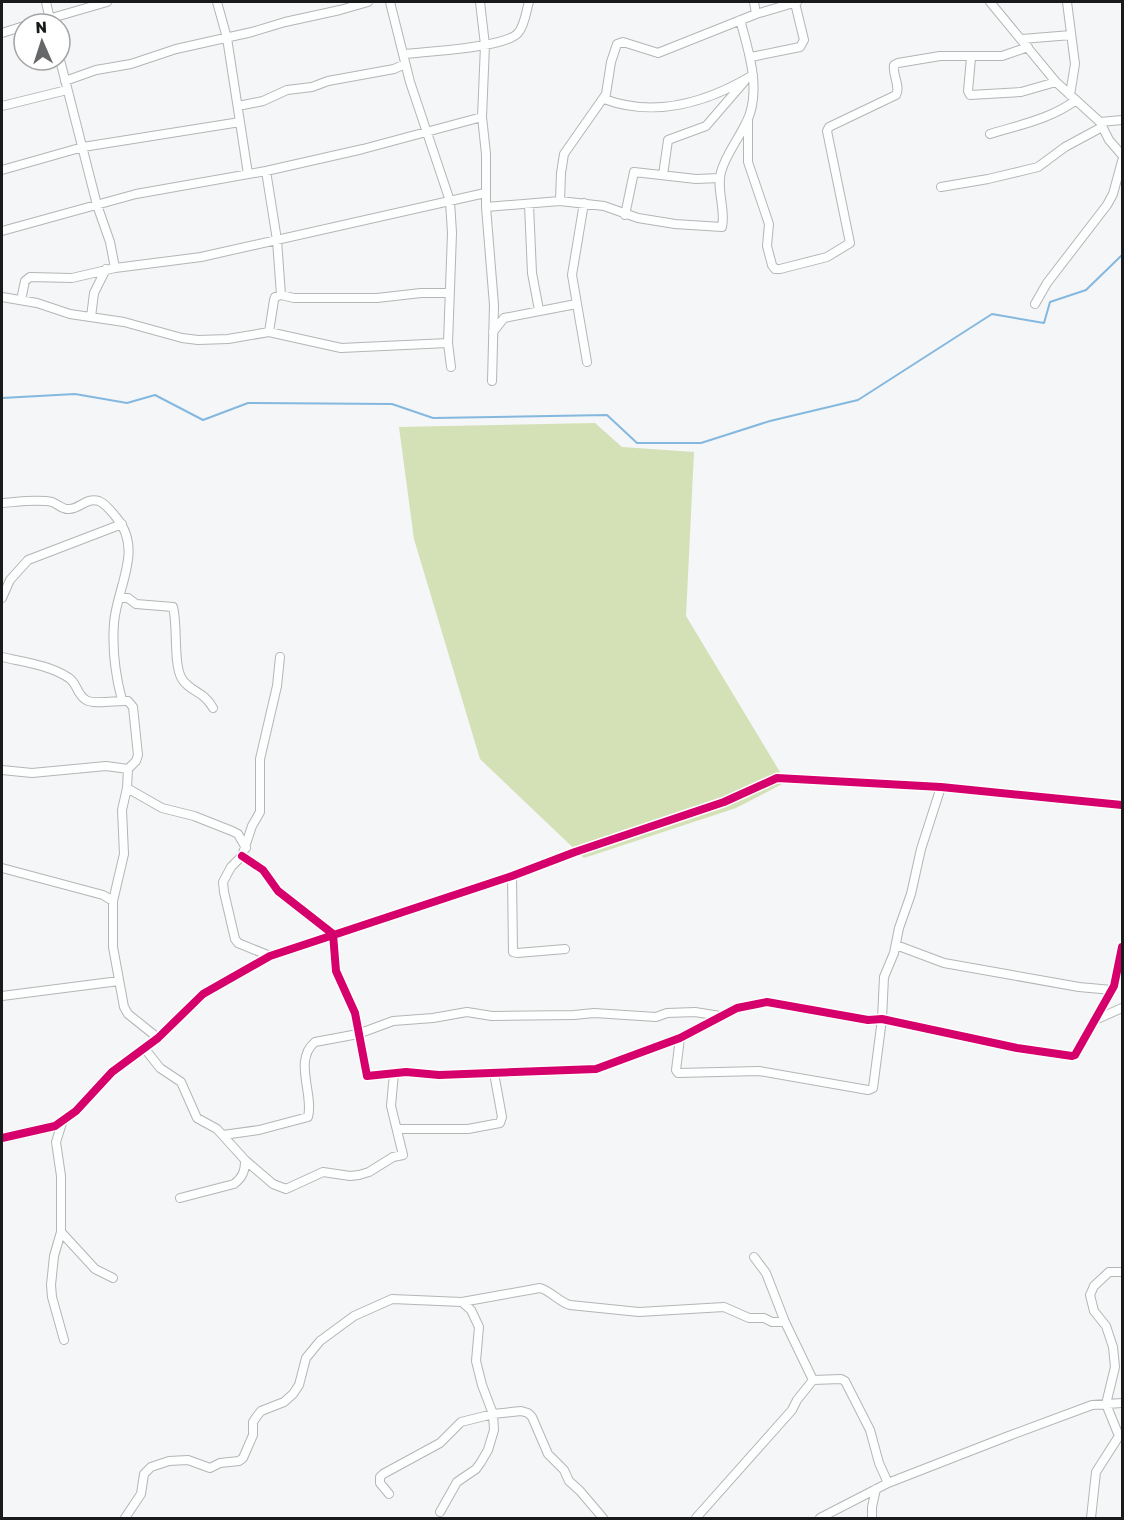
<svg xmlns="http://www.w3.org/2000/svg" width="1124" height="1520" font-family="Rubik,sans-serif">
  <rect width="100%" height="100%" fill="#f4f6f7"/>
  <path fill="#d4e0b5" d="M 595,423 L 622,447 L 694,452 L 686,616 L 786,782 L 736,808 L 584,858 L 480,759 L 414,539 L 399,427 Z"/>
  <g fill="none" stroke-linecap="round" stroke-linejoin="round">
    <path stroke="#85b8df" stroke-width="2" d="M 2,398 L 75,394 L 127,403 L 155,395 L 203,420 L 248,403 L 392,404 L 433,418 L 607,415 L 637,443 L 701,443 L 770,421 L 858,400 L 992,314 L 1044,323 L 1050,302 L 1086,290 L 1122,255"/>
    <g stroke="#b4b5b6" stroke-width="10">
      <path id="minor" d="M 46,2 L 51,24
        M 217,2 L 227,38 L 248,174
        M 390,2 L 410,82 L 450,201 L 452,233 L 448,343 L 451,367
        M 480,2 L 485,45 L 482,117 L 486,154 L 486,207 L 494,305 L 492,381
        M 754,2 L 756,14
        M 990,2 L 1056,82 L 1100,122 L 1109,140 L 1122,155
        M 1067,2 L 1075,64 L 1070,95
        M 31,24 L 107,2
        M 2,33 L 24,26
        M 1022,39 L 1071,35
        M 403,54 C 426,52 505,48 518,33 C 525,25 526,11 529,2
        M 751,57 L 800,47 L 804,40 L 795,3
        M 971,58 L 968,91 L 970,95 L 1021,92 L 1056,82
        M 60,60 L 97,205 L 110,242 L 115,268
        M 65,81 L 96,70 L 131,64 L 176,49 L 252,32 L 285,22 L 340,10 L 368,2
        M 604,99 C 655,118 708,102 753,75
        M 2,106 L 67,90
        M 238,106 L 263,101 L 287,90 L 312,87 L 328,81 L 394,69 L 405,64
        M 748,121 L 748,162 L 769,224 L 767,246 L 772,265 L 775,269 L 780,269 L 827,257 L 850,243 L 827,131 L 829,127 L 896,95 C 901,86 892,75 894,65 L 898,63 L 940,56 L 1002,56 L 1028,47
        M 1100,122 L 1122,120
        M 990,134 C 1019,125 1051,119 1076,100
        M 2,170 L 83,147 L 240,122
        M 266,171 L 277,240 L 281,295
        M 663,175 L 668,140 L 706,126 L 744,82
        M 941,187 L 988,179 L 1038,167 L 1065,147 L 1102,127
        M 560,201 L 561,173 L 564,154 L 606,94 L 611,62 L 617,44 L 623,42 L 658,53 L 756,14 L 797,2
        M 584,203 L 572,275 L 587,362
        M 529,205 L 532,273 L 539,310
        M 486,207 L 560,201 L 604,206 L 638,218 L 675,224 L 722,227 C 726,209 716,190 721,172 C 726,154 738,140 746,123 C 762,93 749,51 740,20
        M 625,215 L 634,172 L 696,179 L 720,178
        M 2,231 L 136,194 L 266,171 L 363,149 L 482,117
        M 2,297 L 37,303 L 70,314 L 124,322 L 182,338 L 198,340 L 228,339 L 269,332 L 341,348 L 448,343
        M 21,300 L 25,281 L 30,277 L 72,278 L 115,268 L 201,257 L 485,193
        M 1035,304 L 1047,283 L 1107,205 L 1113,194 L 1122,161
        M 91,317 L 94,293 L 106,269
        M 269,332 L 274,300 L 275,297 L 281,295 L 294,298 L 377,298 L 421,293 L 450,293
        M 493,332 L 504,318 L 576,304
        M 2,503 C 17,502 37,499 52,502 C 58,504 63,510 69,509 C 80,509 86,497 99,501 C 106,504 111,511 116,517 C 144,550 117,586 114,623 C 112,650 115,674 122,700
        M 2,598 L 10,580 L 28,560 L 122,524
        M 119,598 L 128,598 L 136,604 L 173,607 C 178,626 173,665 182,679 C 190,692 204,691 213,708
        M 2,657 C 23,662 50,665 69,678 C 77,683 77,695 86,700 C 95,705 117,700 128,701 L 133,707 L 138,755 L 136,761 L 128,769 L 127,788 L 122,810 L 124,854 L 113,901 L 113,947 L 124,1007 L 128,1014 L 158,1038
        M 2,770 L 32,773 L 106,766 L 128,769
        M 127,788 L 162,808 L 194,816 L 232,831 L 238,834 L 246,848
        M 242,856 L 263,870 L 278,891 L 333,934 L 336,971 L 355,1013 L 367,1076 L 406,1072 L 439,1075 L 596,1069 L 680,1038 L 737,1008 L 767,1002 L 868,1020 L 882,1019 L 1017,1048 L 1072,1056 L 1075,1055 L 1114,986 L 1122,947
        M 2,868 L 103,895 L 113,901
        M 512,876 L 513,952 L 517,953 L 565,949
        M 896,945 L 944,963 L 1079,987 L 1112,990
        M 270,956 L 238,943 L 235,939 L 224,892 L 223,882 L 231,867 L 242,856 L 252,826 L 260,812 L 260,759 L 277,686 L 280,657
        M 2,996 L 119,981
        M 1095,1020 L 1122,1008
        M 680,1038 L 676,1070 L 678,1073 L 759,1071 L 868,1090 L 873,1088 L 882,1019 L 884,977 L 894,953 L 899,928 L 911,894 L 921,849 L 941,787
        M 145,1049 L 160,1068 L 181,1082 L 197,1118 L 217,1129 L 245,1160 L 273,1184 L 286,1189 L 323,1172 L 350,1176 L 359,1175 L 369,1172 L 393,1157 L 403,1155 L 391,1106 L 394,1073
        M 62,1123 L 56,1142 L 61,1176 L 61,1232 L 54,1256 L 51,1285 L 52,1297 L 64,1340
        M 397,1129 L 468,1129 L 500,1123 L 502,1117 L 494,1073
        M 223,1135 L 259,1130 L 308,1117 C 314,1094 293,1060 315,1042 L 358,1034 L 393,1021 L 433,1018 L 467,1012 L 492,1016 L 574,1015 L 594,1013 L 656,1017 L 667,1013 L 695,1012 L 720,1016
        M 2,1138 L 55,1126 L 76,1111 L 112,1072 L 158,1038 L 203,994 L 270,956 L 512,876 L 575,852 L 724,802 L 777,778 L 941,787 L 1122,805
        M 180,1198 L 234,1184 C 243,1177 245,1171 245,1160
        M 61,1232 L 95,1269 L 113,1278
        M 754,1257 L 766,1273 L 785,1322 L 813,1380
        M 389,1494 L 380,1483 L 380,1477 L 383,1474 L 440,1443 L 461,1422 L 493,1414 L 521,1411 L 528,1413 L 532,1417 L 548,1454 L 564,1470 L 569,1481 L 580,1491 L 603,1518
        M 440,1512 L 457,1482 L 476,1469 L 481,1462 L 488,1450 L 494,1430 L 493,1414 L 482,1385 L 476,1361 L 479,1327 L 471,1310 L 462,1302
        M 125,1518 L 141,1494 L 144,1474 L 151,1467 L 169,1461 L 188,1460 L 210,1468 L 220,1463 L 239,1461 L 243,1458 L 253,1435 L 253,1422 L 257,1416 L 261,1411 L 284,1402 L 293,1394 L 299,1385 L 306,1358 L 320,1341 L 354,1316 L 392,1299 L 462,1302 L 540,1288 C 551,1291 559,1302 570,1305 L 639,1312 L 724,1307 L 749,1318 L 764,1318 L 772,1322 L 785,1322
        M 696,1518 L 792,1410 L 797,1400 L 813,1380 L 841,1379 L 845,1381 L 870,1430 L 879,1463 L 888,1483
        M 820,1518 L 888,1483 L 1006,1437 L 1092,1405 L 1122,1403
        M 872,1518 L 872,1507 L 876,1489
        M 1091,1518 L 1096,1472 L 1119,1436 L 1106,1404 L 1115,1367 L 1113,1347 L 1106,1326 L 1094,1311 L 1090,1295 L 1094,1286 L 1109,1272 L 1122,1272"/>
    </g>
    <use href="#minor" stroke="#fdfefe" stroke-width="8"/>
    <g stroke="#fff" stroke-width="11">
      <path id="cycleway" d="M 242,856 L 263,870 L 278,891 L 333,934 L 336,971 L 355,1013 L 367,1076 L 406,1072 L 439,1075 L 596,1069 L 680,1038 L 737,1008 L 767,1002 L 868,1020 L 882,1019 L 1017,1048 L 1072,1056 L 1075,1055 L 1114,986 L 1122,947
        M 2,1138 L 55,1126 L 76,1111 L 112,1072 L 158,1038 L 203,994 L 270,956 L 512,876 L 575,852 L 724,802 L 777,778 L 941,787 L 1122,805"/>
    </g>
    <use href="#cycleway" stroke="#d6006c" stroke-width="8"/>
  </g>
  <rect width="1124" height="1520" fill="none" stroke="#191a1b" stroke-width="6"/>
  <g transform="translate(42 42) rotate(357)"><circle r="28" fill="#ffffff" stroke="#a3a3a4" stroke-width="1.5"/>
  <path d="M0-4.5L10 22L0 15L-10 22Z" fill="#666768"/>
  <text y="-9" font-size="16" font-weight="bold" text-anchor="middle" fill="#191a1b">N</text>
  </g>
</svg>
